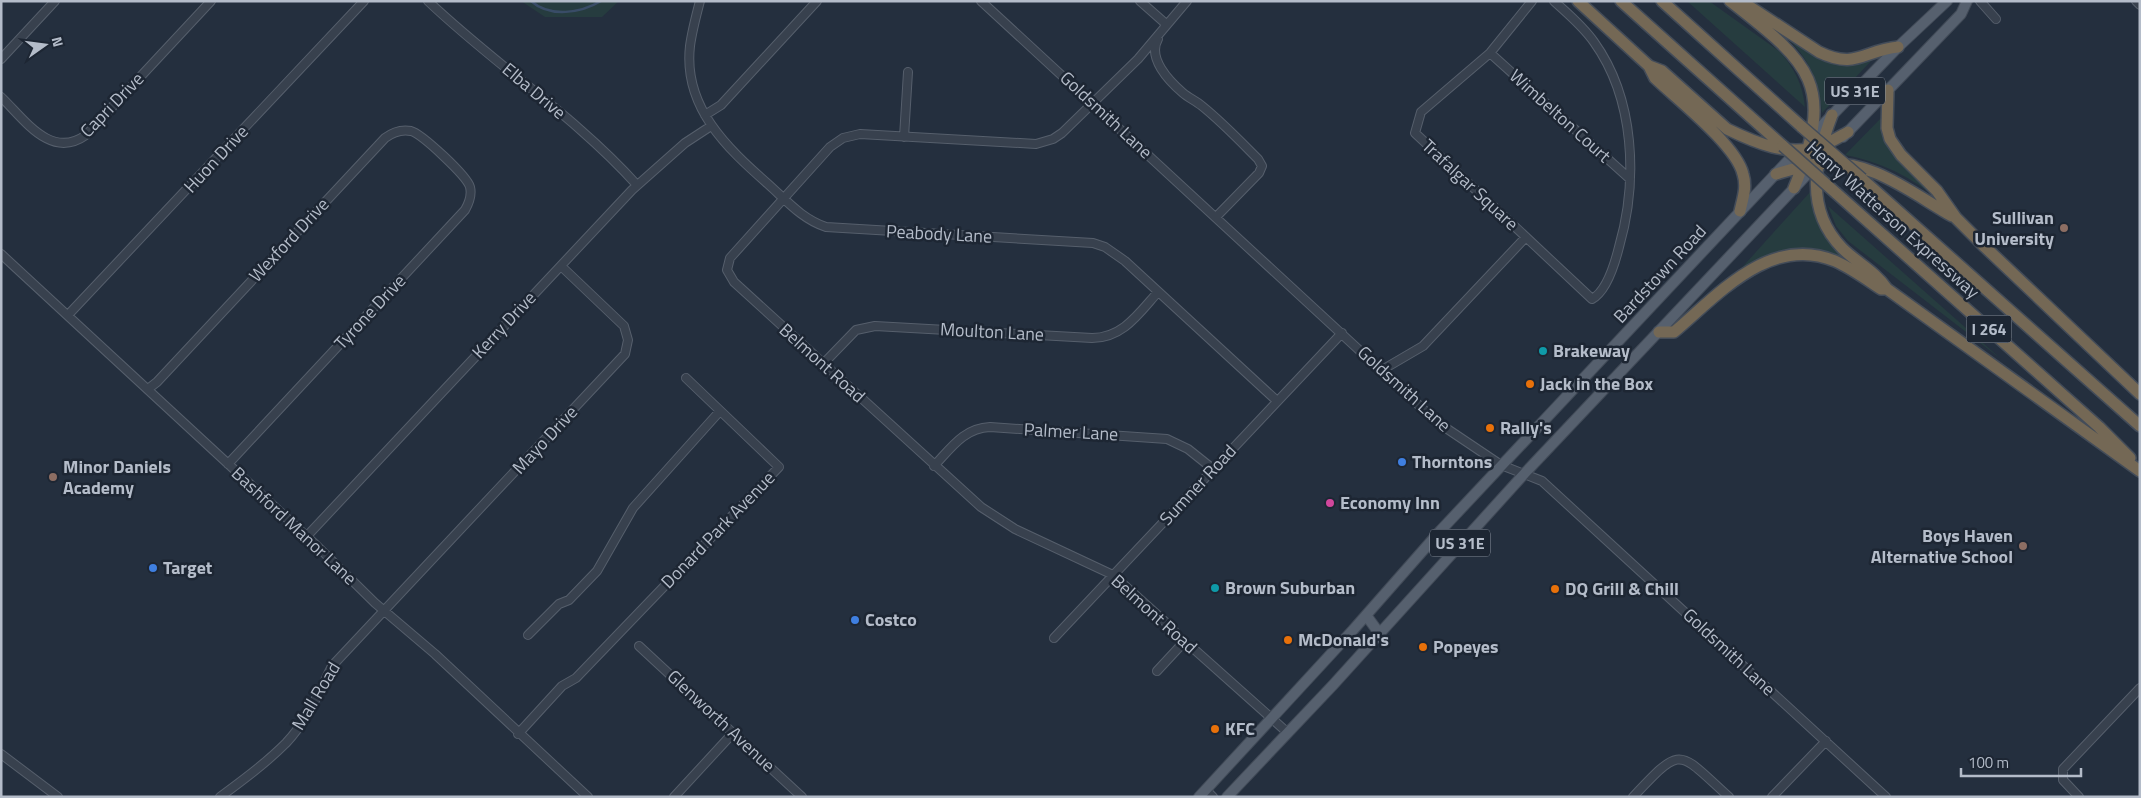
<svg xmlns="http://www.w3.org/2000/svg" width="2141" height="798" font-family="'Titillium Web',sans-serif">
  <rect width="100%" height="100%" fill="#242f3e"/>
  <path fill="#263c3f" d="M 521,1 L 619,1 L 602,17 L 545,17 Z
    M 1687,1 L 1709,1 L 1779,51 C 1794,67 1803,85 1805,107 Z
    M 1785,36 L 1819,56 L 1872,60 L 1822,113 C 1820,82 1808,57 1785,36 Z
    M 1881,118 L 1882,131 L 1891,151 L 1933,195 C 1905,174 1880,162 1845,155 Z
    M 1811,191 C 1816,230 1831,245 1860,269 L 1821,253 L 1737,273 Z
    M 1828,206 L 2001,359 L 1848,241 L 1836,226 Z"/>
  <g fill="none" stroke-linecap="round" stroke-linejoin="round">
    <path stroke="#394c67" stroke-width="2.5" d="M 531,1 C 550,18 581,13 601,1"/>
    <g stroke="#565f6c" stroke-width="10">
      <path id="minor" d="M 428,1 C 495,65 575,116 637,185
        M 700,1 C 696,16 692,31 690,46 C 683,107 727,148 768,184 C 787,201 802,219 826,227 L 1093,243 L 1105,247 L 1125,261 L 1277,401
        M 981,1 L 1437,422 L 1501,465 L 1542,481 L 1886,797
        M 1140,1 L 1166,24 L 1164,28
        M 1187,1 L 1138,59 L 1062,133 L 1053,139 L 1036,144 L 860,134 L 843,138 L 830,147 L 730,258 L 727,270 L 734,282 L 981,507 L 1015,529 L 1113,575 L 1172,628 L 1183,643 L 1195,650 L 1288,733
        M 1532,1 L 1490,53 L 1421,112 L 1415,133 L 1592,299 C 1607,291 1615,263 1619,247 C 1638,181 1635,99 1594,42 C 1583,26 1568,14 1554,1
        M 1980,1 L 1996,19
        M 2136,1 L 2140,5
        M 1158,39 C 1147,58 1169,81 1183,93 C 1189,98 1196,101 1202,106 C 1222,122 1240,141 1258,159 L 1262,166 L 1259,173 L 1216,217
        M 1490,53 L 1630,179
        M 1,59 L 55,1
        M 1,97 C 25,120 51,160 86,135 L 211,1
        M 705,115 L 721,105 L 817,1
        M 904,137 L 908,72
        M 1,254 L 316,545 L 375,603 L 435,654 L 588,797
        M 68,315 L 364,1
        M 823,364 L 856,330 L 875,326 L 1092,338 C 1123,338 1139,313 1158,292
        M 1382,370 L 1423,346 L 1526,237
        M 148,389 L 157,382 L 385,138 C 393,132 401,129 411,131 C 422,134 467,176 470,187 C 472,195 469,203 465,210 L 228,464
        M 934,466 C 951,448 964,428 990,427 L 1167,439 L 1188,449 L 1213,469
        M 307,536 L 632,190 L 685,143 L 711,126
        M 528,635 L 559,604 L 569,600 L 597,571 L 633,508 L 720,411
        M 1054,638 L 1342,333
        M 639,646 L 802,797
        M 1157,671 L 1183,643
        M 518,734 L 562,686 L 576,678 L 779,467 L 686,378
        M 1,754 L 58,797
        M 1206,790 L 1213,797
        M 220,797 C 243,780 266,763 286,743 C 307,721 319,692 332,666 L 625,354 L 628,340 L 624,326 L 561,266
        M 674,797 L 733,733
        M 1633,797 C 1683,744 1677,750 1729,797
        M 1772,797 L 1826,741
        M 2079,797 L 2063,780 L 2063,769 L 2140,688"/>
    </g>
    <g stroke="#414a57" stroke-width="12">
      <path id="major" d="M 1843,137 L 1961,14 L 1967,1
        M 1810,138 L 1898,47 L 1947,1
        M 1366,615 L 1379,633
        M 1199,797 L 1353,630 L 1441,530 L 1798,150
        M 1227,797 L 1333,685 L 1525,473 L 1816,165"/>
    </g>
    <g stroke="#434c59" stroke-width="14">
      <path id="highway" d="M 1578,1 L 1649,66 L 1662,71 L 1727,129 C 1756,143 1788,157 1820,146 C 1830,143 1839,137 1848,132
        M 1621,1 L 1783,146
        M 1662,1 L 1802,127
        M 1730,1 C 1811,64 1836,85 1794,188
        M 1741,1 L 1819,52 C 1856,70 1864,50 1898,47
        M 1649,66 L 1655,78 C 1678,100 1736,145 1743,174 C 1747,187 1743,198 1740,211
        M 1888,90 L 1887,128 L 1890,139 L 1901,155 L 1937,191 L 1956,218 L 1985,247 L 2140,394
        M 1832,115 C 1815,160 1804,209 1842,248 C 1857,263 1875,271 1887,289 L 2140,471
        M 1776,174 C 1790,170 1804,165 1818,164 C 1870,158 1910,192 1952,216
        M 1862,179 L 2140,426
        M 1836,193 L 2099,427 L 2130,458
        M 1659,332 L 1674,332 C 1718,295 1770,234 1835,261 C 1851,268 1866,279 1881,289 L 1887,289"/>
    </g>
    <use href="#minor" stroke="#38414e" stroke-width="8"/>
    <use href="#major" stroke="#56606e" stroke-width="10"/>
    <use href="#highway" stroke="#746855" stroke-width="11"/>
    <g stroke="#434c59" stroke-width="14" stroke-linecap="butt">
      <path id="highway-bridge" d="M 1802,127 L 1862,179
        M 1783,146 L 1836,193"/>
    </g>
    <use href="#highway-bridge" stroke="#746855" stroke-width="11"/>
  </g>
  <g fill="#8d6e63" stroke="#1d2633" stroke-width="2">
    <circle cx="2064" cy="228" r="5"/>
    <circle cx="53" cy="477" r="5"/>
    <circle cx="2023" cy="546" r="5"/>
  </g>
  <g fill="#0f9aa8" stroke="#1d2633" stroke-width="2">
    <circle cx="1543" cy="351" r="5"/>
    <circle cx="1215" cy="588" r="5"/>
  </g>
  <g fill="#e8710a" stroke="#1d2633" stroke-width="2">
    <circle cx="1530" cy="384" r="5"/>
    <circle cx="1490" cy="428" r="5"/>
    <circle cx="1555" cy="589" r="5"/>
    <circle cx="1288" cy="640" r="5"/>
    <circle cx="1423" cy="647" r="5"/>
    <circle cx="1215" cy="729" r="5"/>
  </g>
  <g fill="#3f7fe0" stroke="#1d2633" stroke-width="2">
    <circle cx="1402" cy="462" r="5"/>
    <circle cx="153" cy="568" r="5"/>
    <circle cx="855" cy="620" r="5"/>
  </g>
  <circle fill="#d1479c" stroke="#1d2633" stroke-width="2" cx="1330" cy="503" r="5"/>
  <g text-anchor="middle" stroke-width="5" stroke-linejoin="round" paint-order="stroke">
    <g fill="#1d2633" stroke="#878f9c" stroke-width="1">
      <rect x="1825" y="77.5" width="60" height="27" rx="4"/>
      <rect x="1966.5" y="315.5" width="45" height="27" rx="4"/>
      <rect x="1430" y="529.5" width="60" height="27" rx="4"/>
    </g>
    <g font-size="16" font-weight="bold" fill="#b4bcc9">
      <text x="1855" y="97">US 31E</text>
      <text x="1989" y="335">I 264</text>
      <text x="1460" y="549">US 31E</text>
    </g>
    <g font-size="18" fill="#b4bcc9" stroke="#1d2633">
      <text transform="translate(534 91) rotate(40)" y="6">Elba Drive</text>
      <text transform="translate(112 105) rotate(-46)" y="6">Capri Drive</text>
      <text transform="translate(1106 115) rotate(43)" y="6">Goldsmith Lane</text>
      <text transform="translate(1560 116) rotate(42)" y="6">Wimbelton Court</text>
      <text transform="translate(216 159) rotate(-47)" y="6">Huon Drive</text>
      <text transform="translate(1470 185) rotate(43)" y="6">Trafalgar Square</text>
      <text transform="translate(1893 220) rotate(42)" y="6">Henry Watterson Expressway</text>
      <text transform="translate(939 234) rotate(3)" y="6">Peabody Lane</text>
      <text transform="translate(289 240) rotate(-47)" y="6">Wexford Drive</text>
      <text transform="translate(1660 274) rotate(-47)" y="6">Bardstown Road</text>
      <text transform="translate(370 312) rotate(-47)" y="6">Tyrone Drive</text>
      <text transform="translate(504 325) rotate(-47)" y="6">Kerry Drive</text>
      <text transform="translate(992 332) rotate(3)" y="6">Moulton Lane</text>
      <text transform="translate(822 363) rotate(42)" y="6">Belmont Road</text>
      <text transform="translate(1404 389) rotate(42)" y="6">Goldsmith Lane</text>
      <text transform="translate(1071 432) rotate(3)" y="6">Palmer Lane</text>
      <text transform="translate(545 440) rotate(-47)" y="6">Mayo Drive</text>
      <text transform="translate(1198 485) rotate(-47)" y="6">Sumner Road</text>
      <text transform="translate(294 526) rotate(43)" y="6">Bashford Manor Lane</text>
      <text transform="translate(718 530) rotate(-46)" y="6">Donard Park Avenue</text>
      <text transform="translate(1154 614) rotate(42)" y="6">Belmont Road</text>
      <text transform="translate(1729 652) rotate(43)" y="6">Goldsmith Lane</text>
      <text transform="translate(316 696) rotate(-59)" y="6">Mall Road</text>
      <text transform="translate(721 721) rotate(43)" y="6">Glenworth Avenue</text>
    </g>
    <g font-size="18" font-weight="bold" fill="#b4bcc9" stroke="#1d2633" text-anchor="start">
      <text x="2054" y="224" text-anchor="end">Sullivan<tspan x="2054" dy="21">University</tspan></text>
      <text x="1553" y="357">Brakeway</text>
      <text x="1540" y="390">Jack in the Box</text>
      <text x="1500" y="434">Rally's</text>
      <text x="1412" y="468">Thorntons</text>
      <text x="63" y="473">Minor Daniels<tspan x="63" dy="21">Academy</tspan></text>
      <text x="1340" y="509">Economy Inn</text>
      <text x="2013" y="542" text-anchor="end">Boys Haven<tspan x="2013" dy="21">Alternative School</tspan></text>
      <text x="163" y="574">Target</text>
      <text x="1225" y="594">Brown Suburban</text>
      <text x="1565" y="595">DQ Grill &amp; Chill</text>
      <text x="865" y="626">Costco</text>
      <text x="1298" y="646">McDonald's</text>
      <text x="1433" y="653">Popeyes</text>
      <text x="1225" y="735">KFC</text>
    </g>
  </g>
  <rect width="2141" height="798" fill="none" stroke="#b4bcc9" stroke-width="5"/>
  <g transform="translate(45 45) rotate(76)" stroke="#1d2633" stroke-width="4" paint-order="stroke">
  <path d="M0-4L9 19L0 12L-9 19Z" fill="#b4bcc9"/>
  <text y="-8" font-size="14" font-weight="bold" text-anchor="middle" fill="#b4bcc9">N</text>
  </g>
  <path d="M1961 768v8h120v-8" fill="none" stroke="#b4bcc9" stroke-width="2.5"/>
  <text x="1968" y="768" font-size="15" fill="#b4bcc9" stroke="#1d2633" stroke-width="4" paint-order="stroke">100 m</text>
</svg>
